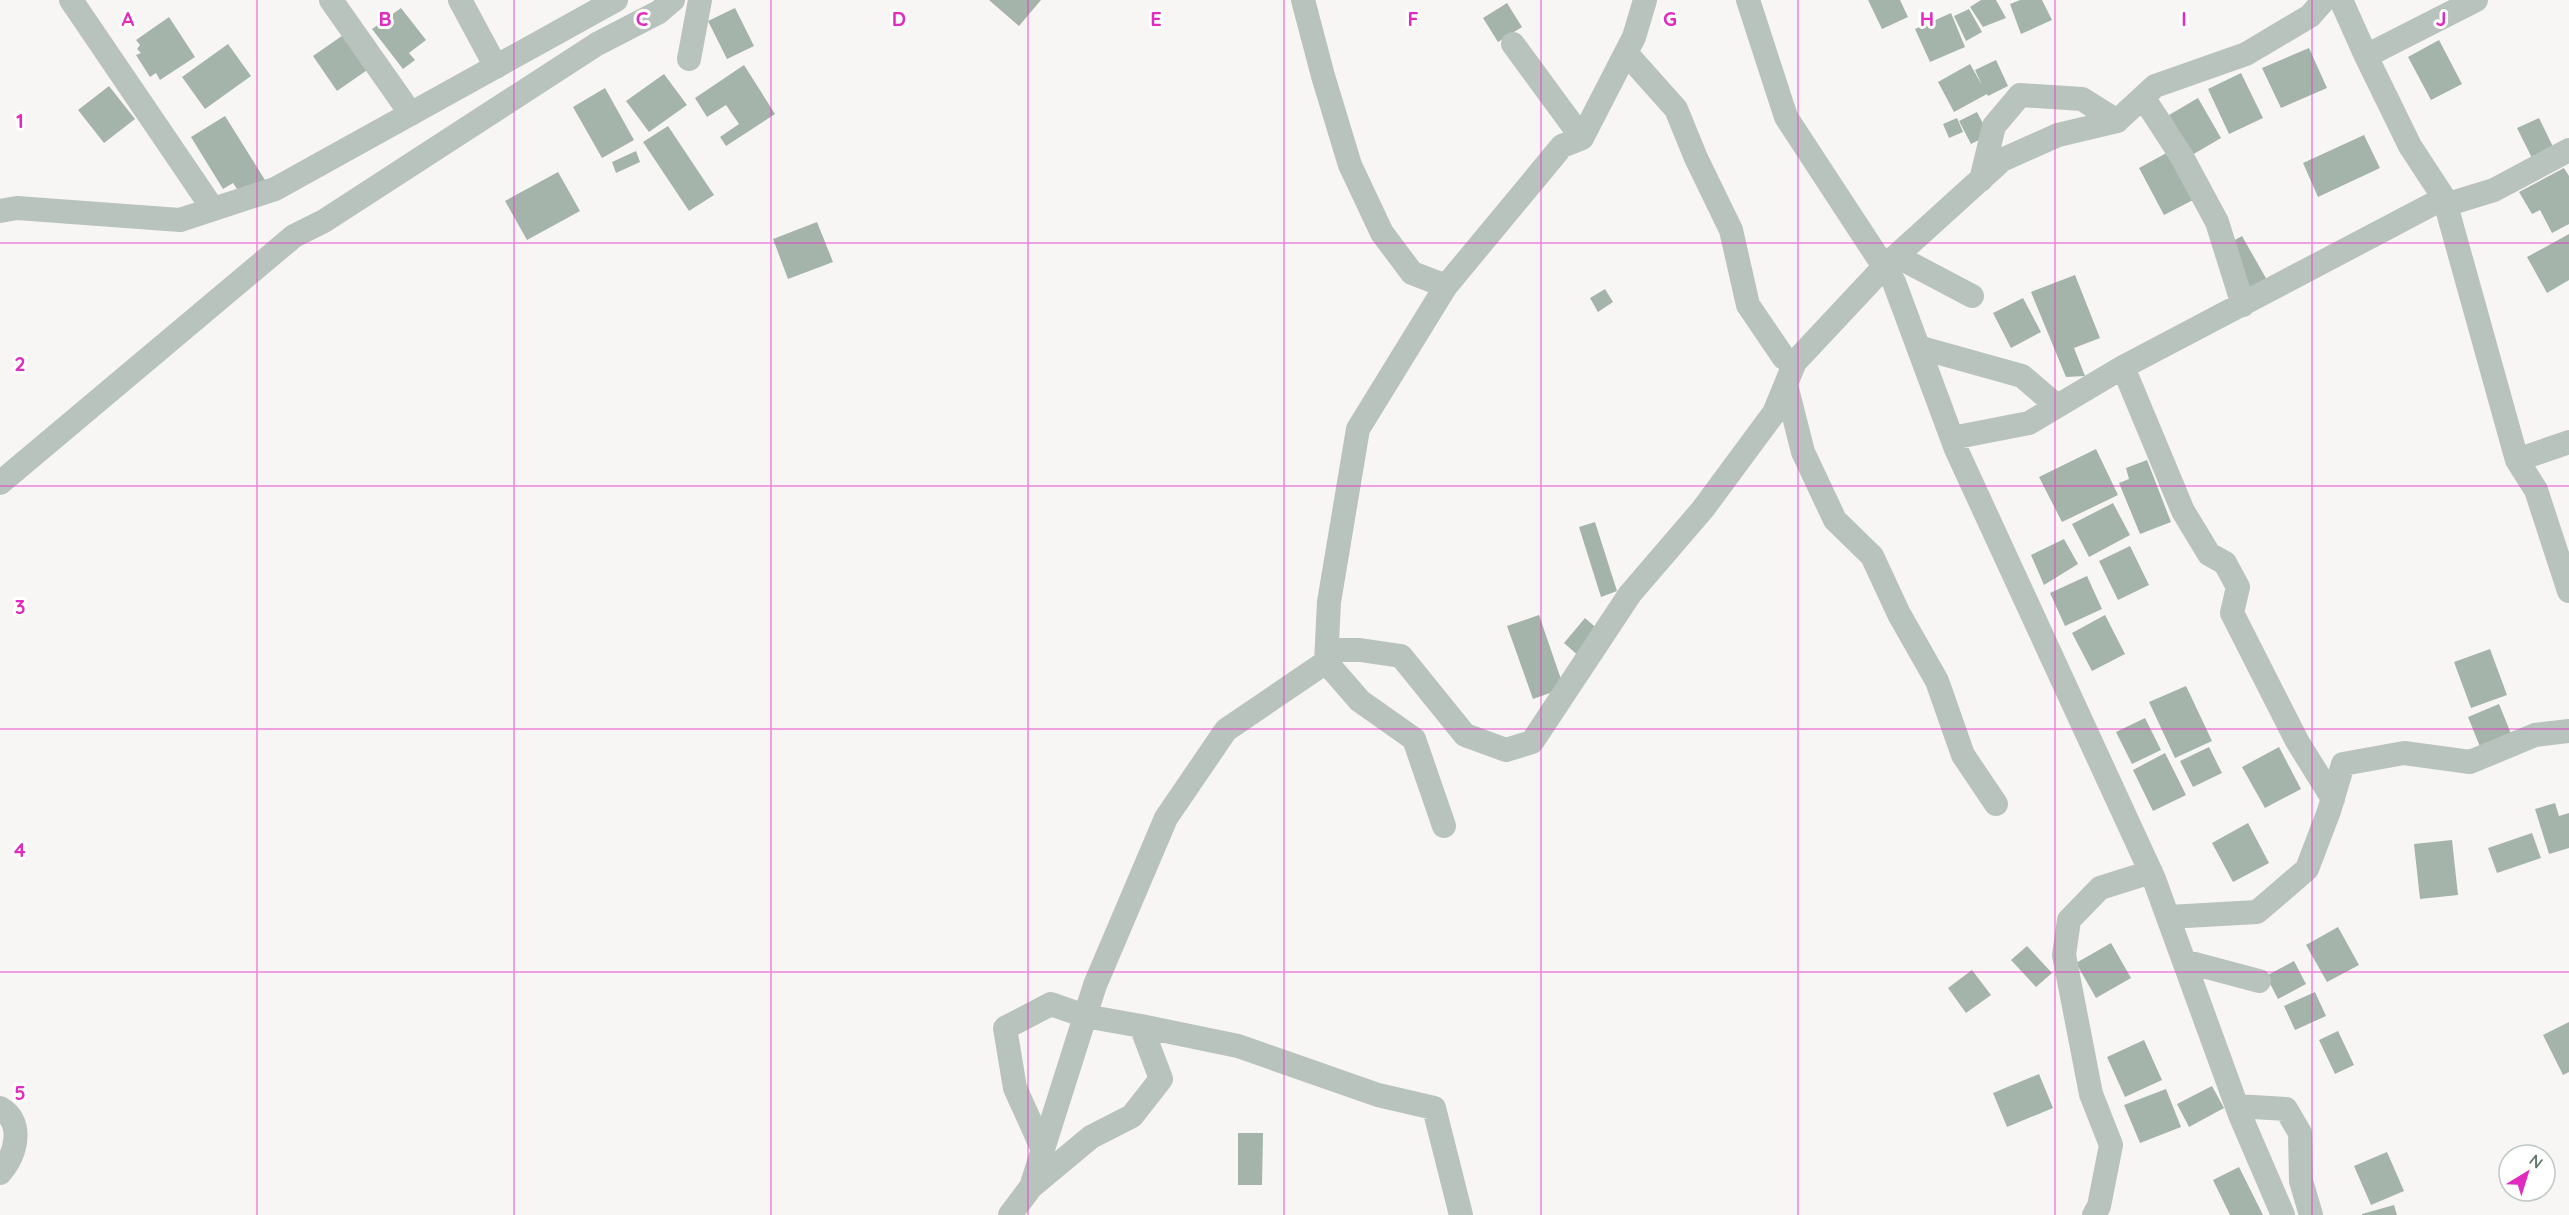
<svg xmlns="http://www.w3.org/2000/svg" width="2569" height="1215" font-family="Quicksand,sans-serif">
  <rect width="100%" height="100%" fill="#f8f5f5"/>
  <path fill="#a5b4ab" d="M 989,0 L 1041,0 L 1019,26 Z
    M 1868,0 L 1900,0 L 1908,17 L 1882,29 Z
    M 1981,0 L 1996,0 L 2006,18 L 1983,27 L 1970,7 Z
    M 2020,0 L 2042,0 L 2052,20 L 2021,34 L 2010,4 Z
    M 1507,3 L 1522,27 L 1498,42 L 1483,18 Z
    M 401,8 L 426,40 L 409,53 L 415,60 L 403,69 L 372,29 Z
    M 735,8 L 754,46 L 727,59 L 708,21 Z
    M 1969,9 L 1982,32 L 1966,41 L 1954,16 Z
    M 1951,13 L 1965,47 L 1930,62 L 1915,29 Z
    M 169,17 L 195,57 L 160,80 L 156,73 L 150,77 L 136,55 L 141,53 L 137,49 L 140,45 L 136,40 Z
    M 349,31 L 373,66 L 337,91 L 313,56 Z
    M 2439,40 L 2462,84 L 2431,100 L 2408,57 Z
    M 228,44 L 251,76 L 205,109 L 182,77 Z
    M 2309,48 L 2327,88 L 2281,108 L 2262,68 Z
    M 1996,60 L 2008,86 L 1988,96 L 1987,94 L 1954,112 L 1938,82 L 1970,64 L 1982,85 L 1975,70 Z
    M 744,65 L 775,114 L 726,146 L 720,137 L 739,124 L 726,105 L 707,117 L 695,98 Z
    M 2241,73 L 2263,118 L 2229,134 L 2208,89 Z
    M 664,74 L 687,105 L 649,132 L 626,101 Z
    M 109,86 L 135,119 L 104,143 L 78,110 Z
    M 605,88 L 634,140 L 602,158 L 573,107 Z
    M 2198,98 L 2221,138 L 2192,155 L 2169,115 Z
    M 1977,112 L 1989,135 L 1971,144 L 1959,121 Z
    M 225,116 L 265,180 L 241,195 L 233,183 L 223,189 L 191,137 Z
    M 1957,118 L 1963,132 L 1949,138 L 1943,124 Z
    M 2539,118 L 2556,153 L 2535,164 L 2517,128 Z
    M 668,126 L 714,195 L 689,211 L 643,142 Z
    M 2364,135 L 2380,168 L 2318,197 L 2303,163 Z
    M 636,151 L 640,162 L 616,173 L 612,162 Z
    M 2170,151 L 2195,199 L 2164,215 L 2139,168 Z
    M 2564,168 L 2569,176 L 2569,224 L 2552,233 L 2540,210 L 2532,214 L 2519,192 Z
    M 558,172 L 580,211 L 527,240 L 505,201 Z
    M 817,222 L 833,262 L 788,279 L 773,239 Z
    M 2569,234 L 2569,280 L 2547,293 L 2527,257 Z
    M 2242,236 L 2267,280 L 2249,290 L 2224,246 Z
    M 2075,275 L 2100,338 L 2074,348 L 2085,376 L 2066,377 L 2031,292 Z
    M 1605,289 L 1613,302 L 1598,312 L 1590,298 Z
    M 2023,298 L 2041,332 L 2011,348 L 1993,313 Z
    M 2096,449 L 2118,495 L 2062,522 L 2039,477 Z
    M 2147,460 L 2171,522 L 2140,534 L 2119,483 L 2129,479 L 2126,468 Z
    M 2113,503 L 2130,535 L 2089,557 L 2072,524 Z
    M 1595,522 L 1617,591 L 1601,597 L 1579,527 Z
    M 2064,539 L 2078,564 L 2044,585 L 2031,555 Z
    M 2130,546 L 2149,585 L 2118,600 L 2099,561 Z
    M 2087,576 L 2102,609 L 2065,626 L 2050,593 Z
    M 1539,615 L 1564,688 L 1533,699 L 1507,626 Z
    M 2105,615 L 2125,654 L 2092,671 L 2072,633 Z
    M 1585,618 L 1602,633 L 1581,658 L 1564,643 Z
    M 2490,649 L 2507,695 L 2471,708 L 2454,662 Z
    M 2186,686 L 2212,741 L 2175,758 L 2149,702 Z
    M 2499,704 L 2514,741 L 2483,754 L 2468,717 Z
    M 2145,718 L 2161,750 L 2132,764 L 2116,732 Z
    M 2209,747 L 2222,773 L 2193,787 L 2180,761 Z
    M 2279,747 L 2301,789 L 2265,808 L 2242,767 Z
    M 2165,753 L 2186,795 L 2153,811 L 2133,770 Z
    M 2555,803 L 2559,816 L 2569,813 L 2569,848 L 2549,854 L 2535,809 Z
    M 2248,823 L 2269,863 L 2233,882 L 2212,843 Z
    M 2532,833 L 2541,858 L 2497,873 L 2488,848 Z
    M 2452,840 L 2458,895 L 2420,899 L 2414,844 Z
    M 2338,927 L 2359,965 L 2327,982 L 2306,945 Z
    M 2111,943 L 2131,978 L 2096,998 L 2076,963 Z
    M 2027,946 L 2052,973 L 2036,987 L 2011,960 Z
    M 2294,961 L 2306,984 L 2278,999 L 2266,976 Z
    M 1972,970 L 1991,995 L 1966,1013 L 1948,988 Z
    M 2315,992 L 2326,1016 L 2295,1030 L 2284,1006 Z
    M 2569,1022 L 2569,1072 L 2563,1075 L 2543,1035 Z
    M 2338,1031 L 2354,1065 L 2335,1074 L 2319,1040 Z
    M 2144,1040 L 2162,1080 L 2125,1097 L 2107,1057 Z
    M 2039,1074 L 2053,1108 L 2007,1127 L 1993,1093 Z
    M 2212,1086 L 2224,1108 L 2189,1127 L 2177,1104 Z
    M 2166,1089 L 2181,1127 L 2140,1143 L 2124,1105 Z
    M 1238,1133 L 1263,1133 L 1262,1185 L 1238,1185 Z
    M 2387,1152 L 2404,1191 L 2371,1205 L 2354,1166 Z
    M 2239,1167 L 2263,1215 L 2230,1215 L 2213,1180 Z
    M 2394,1205 L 2397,1215 L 2362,1215 L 2362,1214 Z"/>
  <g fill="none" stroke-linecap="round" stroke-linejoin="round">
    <path stroke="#b9c3bd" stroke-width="24" d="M 71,0 L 213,209
      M 331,0 L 411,114
      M 460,0 L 496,67
      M 1303,0 L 1323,76 L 1350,165 L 1382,233 L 1412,273 L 1446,286
      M 1748,0 L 1786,117 L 1894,282 L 1956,449 L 2154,879 L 2240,1115 L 2283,1215
      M 2341,0 L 2366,56 L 2410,146 L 2444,198 L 2517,460 L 2536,490 L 2569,591
      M 1513,44 L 1582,138
      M 1626,53 L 1676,109 L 1696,158 L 1731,230 L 1748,305 L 1784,358 L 1795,362
      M 2366,56 L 2476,0
      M 689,59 L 700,0
      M 2143,97 L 2182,157 L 2217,222 L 2243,305
      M 1981,180 L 1994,126 L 2020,95 L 2082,99 L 2117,121
      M 2445,205 L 2494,190 L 2569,150
      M 0,211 L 17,208 L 180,220 L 275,189 L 616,0
      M 1896,256 L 1972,296
      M 1918,347 L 2022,376 L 2057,406
      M 2123,367 L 2183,511 L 2209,554 L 2225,563 L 2238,587 L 2232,613 L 2297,741 L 2333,799
      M 1786,385 L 1803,452 L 1835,520 L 1872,556 L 1899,614 L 1937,681 L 1963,755 L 1996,804
      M 1952,438 L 2029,423 L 2123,367 L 2444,198
      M 2517,460 L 2569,442
      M 0,483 L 294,236 L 324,221 L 597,44 L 659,12 L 673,0
      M 1327,650 L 1360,650 L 1401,656 L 1465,735 L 1506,750 L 1532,742 L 1630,594 L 1703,509 L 1774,413 L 1795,362 L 1884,267 L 2002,160 L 2058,135 L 2117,121 L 2155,86 L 2246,54 L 2310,16 L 2324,0
      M 1326,662 L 1360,701 L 1414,739 L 1444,826
      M 2168,917 L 2257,912 L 2307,869 L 2329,811 L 2343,764 L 2404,753 L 2470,762 L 2535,735 L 2569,731
      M 2184,961 L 2259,981
      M 1141,1026 L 1238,1046 L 1378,1095 L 1434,1108 L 1461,1215
      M 2237,1106 L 2286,1109 L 2300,1133 L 2301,1181 L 2311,1215
      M 0,1108 C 25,1122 16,1155 0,1173
      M 1031,1187 L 1091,1137 L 1132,1116 L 1161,1079 L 1141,1026 L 1085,1016 L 1051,1004 L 1005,1028 L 1015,1088 L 1043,1150
      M 1010,1215 L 1031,1187 L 1095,985 L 1166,818 L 1226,730 L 1326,662 L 1329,602 L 1358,429 L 1446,286 L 1562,146 L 1582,138 L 1634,37 L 1645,0
      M 2094,1215 L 2099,1206 L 2111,1145 L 2091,1094 L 2064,955 L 2069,920 L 2100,888 L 2151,872"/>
  </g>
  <path fill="none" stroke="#e12bc0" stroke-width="1.5" stroke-opacity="0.55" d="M 257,0 L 257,1215M 514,0 L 514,1215M 771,0 L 771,1215M 1028,0 L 1028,1215M 1284,0 L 1284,1215M 1541,0 L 1541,1215M 1798,0 L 1798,1215M 2055,0 L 2055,1215M 2312,0 L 2312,1215M 0,243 L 2569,243M 0,486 L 2569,486M 0,729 L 2569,729M 0,972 L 2569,972"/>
  <g font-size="20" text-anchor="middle" font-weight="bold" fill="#e12bc0" stroke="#fff" stroke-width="6" stroke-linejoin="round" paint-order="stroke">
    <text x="128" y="26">A</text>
    <text x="385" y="26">B</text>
    <text x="642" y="26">C</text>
    <text x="899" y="26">D</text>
    <text x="1156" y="26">E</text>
    <text x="1413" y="26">F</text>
    <text x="1670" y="26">G</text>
    <text x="1927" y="26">H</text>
    <text x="2184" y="26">I</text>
    <text x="2441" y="26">J</text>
    <text x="20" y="128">1</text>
    <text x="20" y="371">2</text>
    <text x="20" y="614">3</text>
    <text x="20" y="857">4</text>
    <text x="20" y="1100">5</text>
  </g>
  <g transform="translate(2527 1173) rotate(38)"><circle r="28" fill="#ffffff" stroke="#bfc9c3" stroke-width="1.5"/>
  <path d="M0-4.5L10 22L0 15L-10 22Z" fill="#e12bc0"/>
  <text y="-9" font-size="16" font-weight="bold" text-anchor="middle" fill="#5e7969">N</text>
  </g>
</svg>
